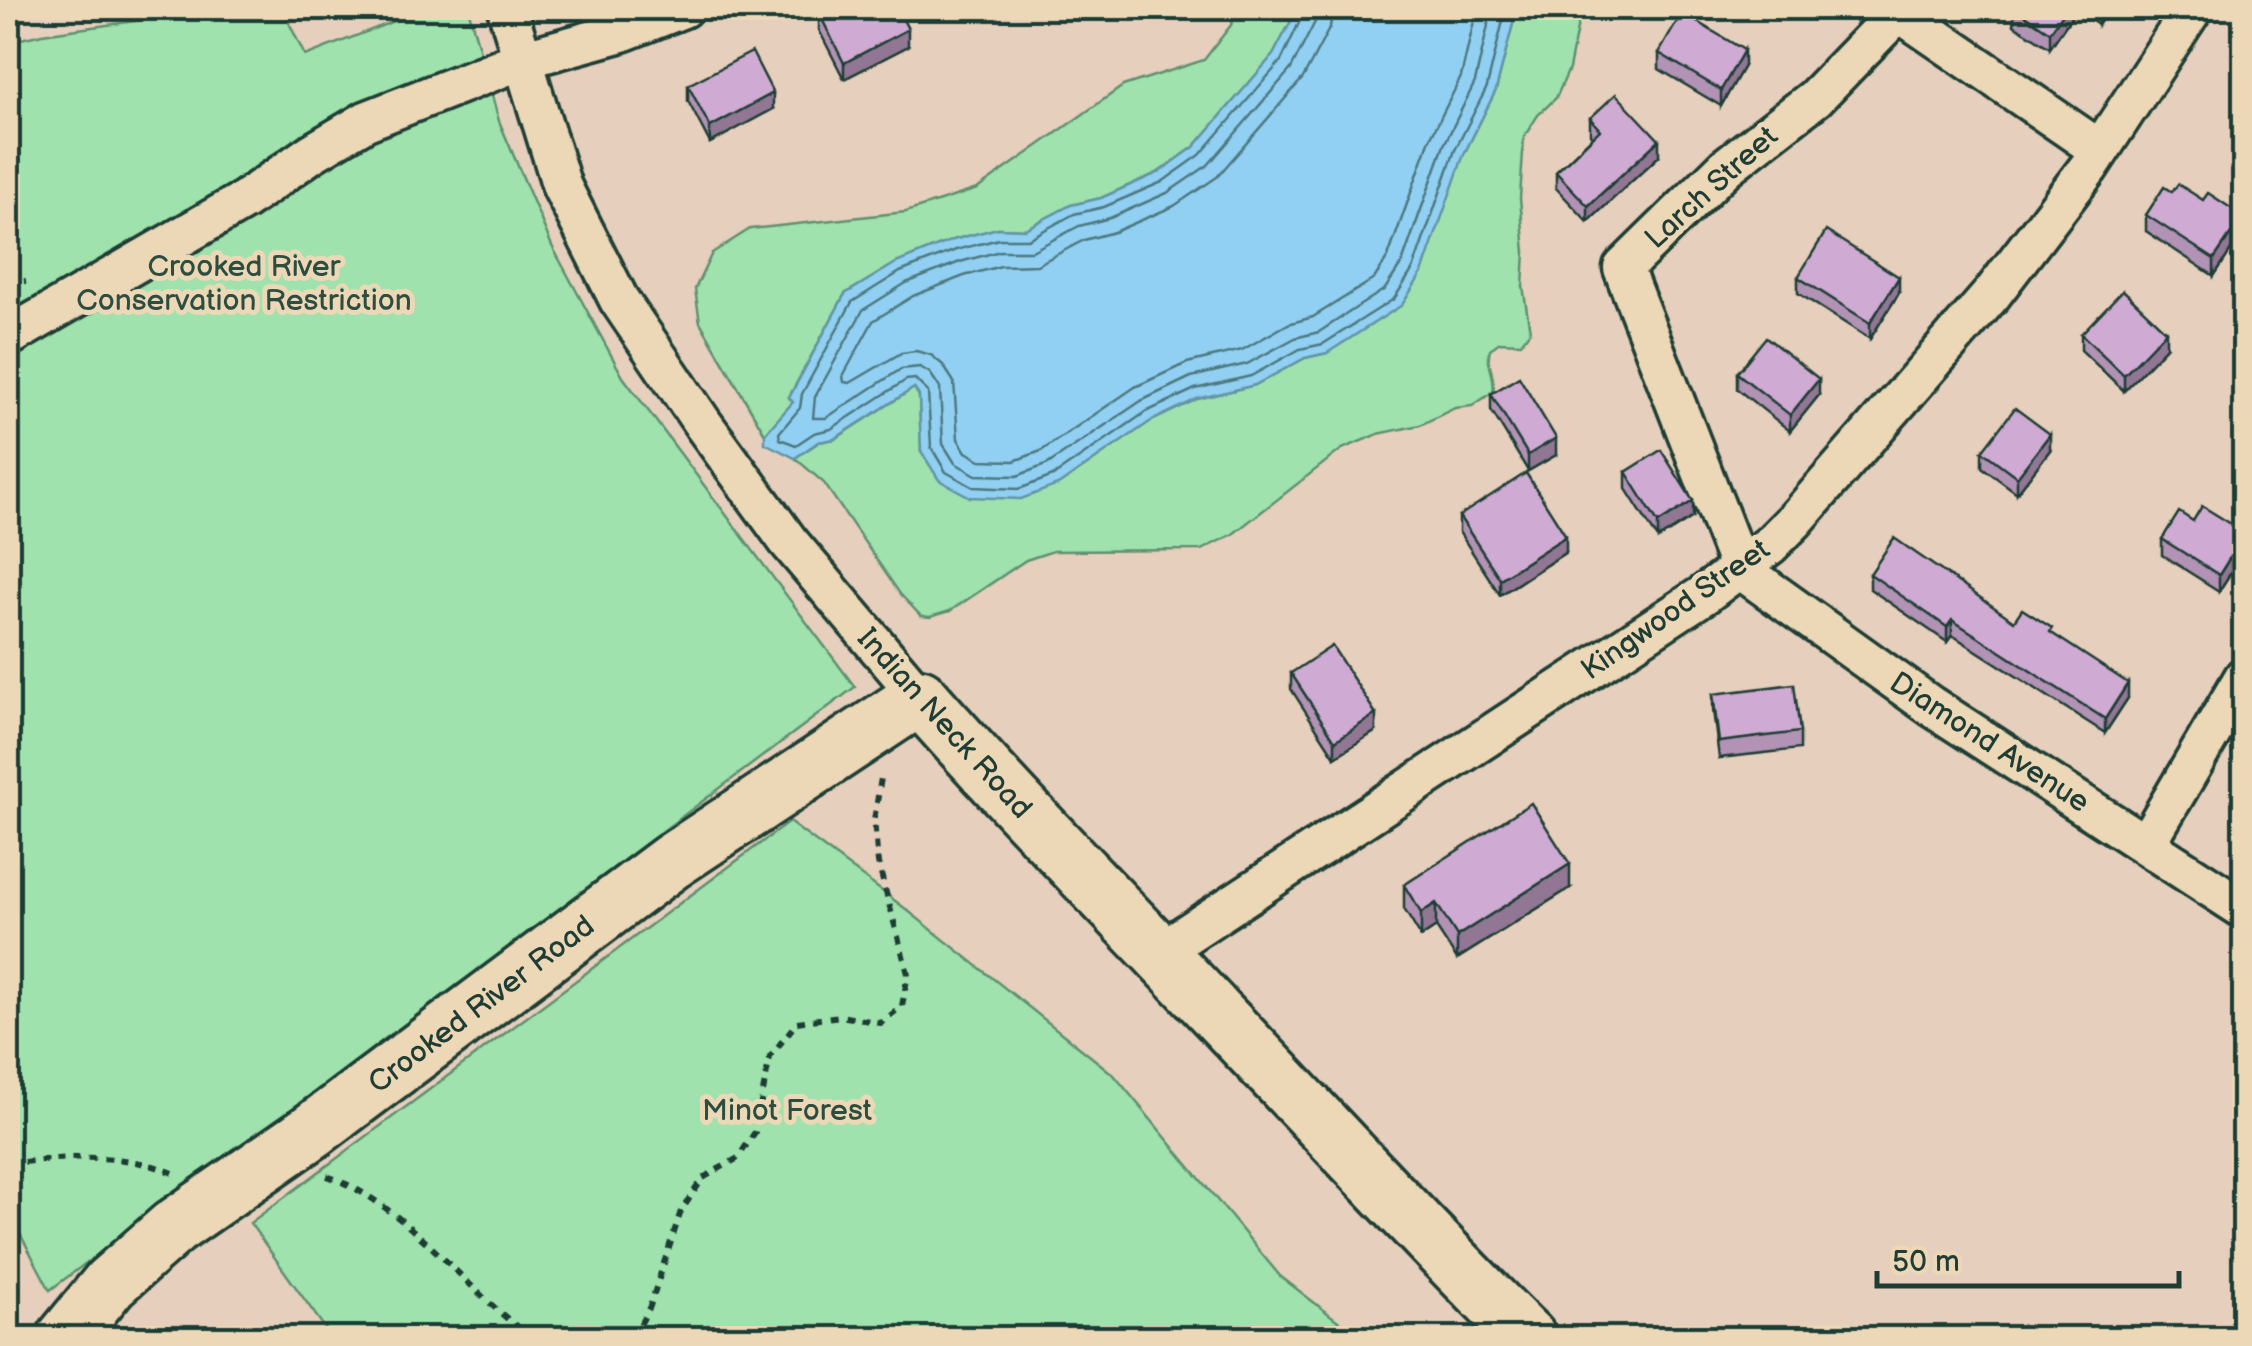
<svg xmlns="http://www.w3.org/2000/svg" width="2252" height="1346" font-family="'Balsamiq Sans',sans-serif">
  <rect width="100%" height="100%" fill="#e6cfbc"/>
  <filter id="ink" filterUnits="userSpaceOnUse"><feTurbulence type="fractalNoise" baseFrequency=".01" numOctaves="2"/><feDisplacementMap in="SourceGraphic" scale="20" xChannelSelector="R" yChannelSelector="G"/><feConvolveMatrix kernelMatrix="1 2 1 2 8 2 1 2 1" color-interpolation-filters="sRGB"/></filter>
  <g filter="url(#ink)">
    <path fill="#9fe2ad" stroke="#5f9070" stroke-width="2.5" d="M 229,8 L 282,8 L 305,56 L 427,8 L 468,8 L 499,121 L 552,246 L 623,377 L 855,687 L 50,1290 L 8,1211 L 8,42 L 42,34 Z
      M 1238,8 L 1298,8 L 1273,55 L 1194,147 L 1157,173 L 1101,198 L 1071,205 L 1025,229 L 998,228 L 953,240 L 896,263 L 845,294 L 789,397 L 794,401 L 765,434 L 700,322 L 695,289 L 712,253 L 750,229 L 906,212 L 977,189 L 1123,86 L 1204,60 L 1231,25 Z
      M 1517,8 L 1581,8 L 1569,69 L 1556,98 L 1538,115 L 1524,137 L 1520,198 L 1525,252 L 1523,286 L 1530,331 L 1521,343 L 1500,342 L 1490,349 C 1485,365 1497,376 1493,392 L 1472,406 L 1455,408 L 1420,425 L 1378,434 L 1342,449 L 1233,534 L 1201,550 L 1053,551 L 1026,560 L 950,611 L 930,617 L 921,616 L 900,594 L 824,483 L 795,458 L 819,442 L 835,439 L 914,388 L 919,395 L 921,451 L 1058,485 L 1151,421 L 1197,399 L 1255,385 L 1305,358 L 1327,353 L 1464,154 L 1496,90 Z
      M 789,822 L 902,906 L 1114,1075 L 1280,1276 L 1360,1338 L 332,1338 L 250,1223 Z"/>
    <path fill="#91d0f2" stroke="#6395a6" stroke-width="2.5" d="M 1298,8 L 1517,8 L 1496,90 L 1464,154 L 1422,273 L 1402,305 L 1327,353 L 1305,358 L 1255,385 L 1197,399 L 1151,421 L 1058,485 L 1021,499 L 970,497 L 939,480 L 921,451 L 919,396 L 914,388 L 834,439 L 818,442 L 795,458 L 765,443 L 765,434 L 793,402 L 789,398 L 845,294 L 896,263 L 953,240 L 998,228 L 1025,229 L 1071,205 L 1101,198 L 1158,173 L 1194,147 L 1273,55 Z"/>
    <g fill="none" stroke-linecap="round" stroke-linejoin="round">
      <path stroke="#4d7880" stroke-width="2.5" d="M 1306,8 L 1281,61 L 1200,155 L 1162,182 L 1104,207 L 1074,214 L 1028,239 L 999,239 L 956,250 L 900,272 L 852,302 L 802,394 L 800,408 L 779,433 L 780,439 L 796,445 L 814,433 L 831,429 L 906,380 L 915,379 L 928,392 L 931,447 L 946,472 L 973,487 L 1019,489 L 1053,476 L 1146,412 L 1195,389 L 1251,376 L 1300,349 L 1323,344 L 1394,299 L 1413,269 L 1455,150 L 1487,87 L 1506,8
        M 1318,8 L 1316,20 L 1291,69 L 1208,165 L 1167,193 L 1110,218 L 1079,226 L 1032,251 L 1000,251 L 960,262 L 906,283 L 863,310 L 815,397 L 813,418 L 826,418 L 901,369 L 920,367 L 930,373 L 940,388 L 943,444 L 955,463 L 976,475 L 1017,476 L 1048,464 L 1141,401 L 1191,377 L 1247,364 L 1295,338 L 1319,332 L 1385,289 L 1402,263 L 1444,145 L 1475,82 L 1492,8
        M 1333,8 L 1330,27 L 1303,78 L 1217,177 L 1174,206 L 1114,232 L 1084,240 L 1037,265 L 1001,266 L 964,276 L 913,296 L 873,321 L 843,376 L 844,382 L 850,383 L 901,353 L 916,351 L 931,355 L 943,365 L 954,382 L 958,439 L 966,452 L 980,460 L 1014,461 L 1041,451 L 1135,387 L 1187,363 L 1242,350 L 1288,324 L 1313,317 L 1374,279 L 1388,257 L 1430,139 L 1461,77 L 1477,8"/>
      <g stroke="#1f3d34" stroke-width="45">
        <path id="street" d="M 507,8 L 562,187 L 619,300 L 703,424 L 788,541 L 920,697
          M 1893,8 L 2100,150
          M 1902,8 L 1815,98 L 1726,167 L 1623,268 L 1740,569 L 1931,706 L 2244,909
          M 8,337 L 245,200 L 312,153 L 366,121 L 524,59 L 619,33 L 683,8
          M 2146,844 L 2244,677
          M 1158,953 L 1705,594 L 1770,545 L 1795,520 L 1992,294 L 2089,167 L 2193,8"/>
      </g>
      <g stroke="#1f3d34" stroke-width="62">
        <path id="secondary" d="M 65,1338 L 110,1283 L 174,1227 L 312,1131 L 671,862 L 920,697 C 1016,806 1118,909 1217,1014 C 1321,1122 1421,1233 1528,1338"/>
      </g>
      <path stroke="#1f3d34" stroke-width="6" stroke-dasharray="8 8" stroke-linecap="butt" d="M 8,283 L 26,281
        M 8,1161 L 14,1163 C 68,1157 122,1152 173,1173
        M 327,1176 C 407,1204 464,1290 532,1338
        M 633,1338 L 650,1306 L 681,1211 L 703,1178 L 738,1158 L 755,1132 L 770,1057 L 797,1022 L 840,1016 L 881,1023 L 902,1006 L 908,974 L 878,863 L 874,820 L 881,778"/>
      <use href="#street" stroke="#ecd8b6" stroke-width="38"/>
      <use href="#secondary" stroke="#ecd8b6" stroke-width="55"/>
    </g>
    <path fill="#b292b5" stroke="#1f3d34" stroke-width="2.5" d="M 2014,8 L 2110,8 L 2098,25 L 2076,10 L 2050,48 L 2014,25 Z
      M 819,13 L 908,46 L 844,79 L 819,30 Z
      M 1659,53 L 1744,66 L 1721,106 L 1659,69 Z
      M 688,85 L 773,109 L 710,143 L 688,101 Z
      M 1590,118 L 1659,156 L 1588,222 L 1556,188 L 1556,172 L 1592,137 L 1590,134 Z
      M 2146,215 L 2243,232 L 2214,276 L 2146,231 Z
      M 1798,277 L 1899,293 L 1870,339 L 1798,293 Z
      M 2081,334 L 2166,347 L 2124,391 L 2081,350 Z
      M 1737,373 L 1819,395 L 1790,431 L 1737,389 Z
      M 1491,394 L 1556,455 L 1528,471 L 1491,410 Z
      M 2050,450 L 2017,493 L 1982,467 L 1982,451 Z
      M 1626,472 L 1693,517 L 1658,539 L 1626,489 Z
      M 1459,516 L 1566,552 L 1500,595 L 1459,532 Z
      M 2193,521 L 2244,532 L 2244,552 L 2219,591 L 2162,555 L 2162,539 Z
      M 1870,574 L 2052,634 L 2128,698 L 2105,733 L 1952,635 L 1947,642 L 1870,589 Z
      M 1291,673 L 1376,731 L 1335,757 L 1291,689 Z
      M 1713,694 L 1800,732 L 1800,749 L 1719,758 L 1713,710 Z
      M 1404,885 L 1570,888 L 1457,959 L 1436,927 L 1421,937 L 1404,909 Z"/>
    <path fill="#917794" stroke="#1f3d34" stroke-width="2.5" d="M 2067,8 L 2076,8 L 2076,10 L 2050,48 L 2050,32 Z
      M 2098,8 L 2110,8 L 2098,25 Z
      M 908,29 L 908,46 L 844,79 L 844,63 Z
      M 1744,50 L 1744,66 L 1721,106 L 1721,90 Z
      M 773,93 L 773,109 L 710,143 L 710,127 Z
      M 1659,140 L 1659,156 L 1588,222 L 1588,206 Z
      M 2243,216 L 2243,232 L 2214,276 L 2214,259 Z
      M 1899,277 L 1899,293 L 1870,339 L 1870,323 Z
      M 2166,331 L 2166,347 L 2124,391 L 2124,375 Z
      M 1819,379 L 1819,395 L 1790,431 L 1790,415 Z
      M 2050,434 L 2050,450 L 2017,493 L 2017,477 Z
      M 1556,438 L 1556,455 L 1528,471 L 1528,455 Z
      M 1693,501 L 1693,517 L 1658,539 L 1658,523 Z
      M 2244,535 L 2244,552 L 2219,591 L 2219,575 Z
      M 1566,536 L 1566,552 L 1500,595 L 1500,579 Z
      M 1952,620 L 1952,635 L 1947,642 L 1947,627 Z
      M 2128,683 L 2128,698 L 2105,733 L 2105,719 Z
      M 1376,714 L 1376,731 L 1335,757 L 1335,741 Z
      M 1570,864 L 1570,888 L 1457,959 L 1457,936 Z
      M 1436,903 L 1436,927 L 1421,937 L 1421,913 Z"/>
    <path fill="#cfaad3" stroke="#1f3d34" stroke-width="2.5" d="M 830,8 L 897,8 L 908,29 L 844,63 L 819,13 Z
      M 2014,8 L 2067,8 L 2050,32 Z
      M 1682,13 L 1744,50 L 1721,90 L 1659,53 Z
      M 752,52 L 773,93 L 710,127 L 688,85 Z
      M 1616,94 L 1659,140 L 1588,206 L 1556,172 L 1600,130 L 1590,118 Z
      M 2178,184 L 2203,200 L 2208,193 L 2243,216 L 2214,259 L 2146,215 L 2164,187 L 2172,192 Z
      M 1826,231 L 1899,277 L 1870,323 L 1798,277 Z
      M 2123,290 L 2166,331 L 2124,375 L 2081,334 Z
      M 1766,337 L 1819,379 L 1790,415 L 1737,373 Z
      M 1519,377 L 1556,438 L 1528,455 L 1491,394 Z
      M 2015,408 L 2050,434 L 2017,477 L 1982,451 Z
      M 1661,450 L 1693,501 L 1658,523 L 1626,472 Z
      M 1526,473 L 1566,536 L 1500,579 L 1459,516 Z
      M 2202,506 L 2244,532 L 2244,535 L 2219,575 L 2162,539 L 2179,512 L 2193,521 Z
      M 1894,538 L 2014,621 L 2022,609 L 2052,628 L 2050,632 L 2128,683 L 2105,719 L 1952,620 L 1947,627 L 1870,574 Z
      M 1332,646 L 1376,714 L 1335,741 L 1291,673 Z
      M 1794,684 L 1800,732 L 1719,742 L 1713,694 Z
      M 1531,803 L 1570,864 L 1457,936 L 1436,903 L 1421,913 L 1404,885 Z"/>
  </g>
  <g text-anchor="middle" stroke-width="10" stroke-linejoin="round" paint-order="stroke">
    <g font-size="30" fill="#1f3d34" stroke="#ecd8b6">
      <text transform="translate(1711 187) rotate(-42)" y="10">Larch Street</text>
      <text transform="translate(1675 609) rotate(-35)" y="10">Kingwood Street</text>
      <text transform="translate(945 723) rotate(48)" y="10">Indian Neck Road</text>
      <text transform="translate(1990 742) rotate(33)" y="10">Diamond Avenue</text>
      <text transform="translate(481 1004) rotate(-37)" y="10">Crooked River Road</text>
    </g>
    <g font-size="30" fill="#2c4e40" stroke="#ecd8b6">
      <text x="244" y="276">Crooked River<tspan x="244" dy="34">Conservation Restriction</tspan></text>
      <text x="787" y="1120">Minot Forest</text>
    </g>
  </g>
  <rect width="2252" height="1346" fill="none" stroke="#ecd8b6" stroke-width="40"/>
  <rect x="20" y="20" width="2212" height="1306" fill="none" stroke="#1f3d34" stroke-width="4" filter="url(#ink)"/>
  <path d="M1877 1271v15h302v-15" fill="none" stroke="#1f3d34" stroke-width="5"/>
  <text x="1892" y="1271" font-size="30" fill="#1f3d34" stroke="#ecd8b6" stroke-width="8" paint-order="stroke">50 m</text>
</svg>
